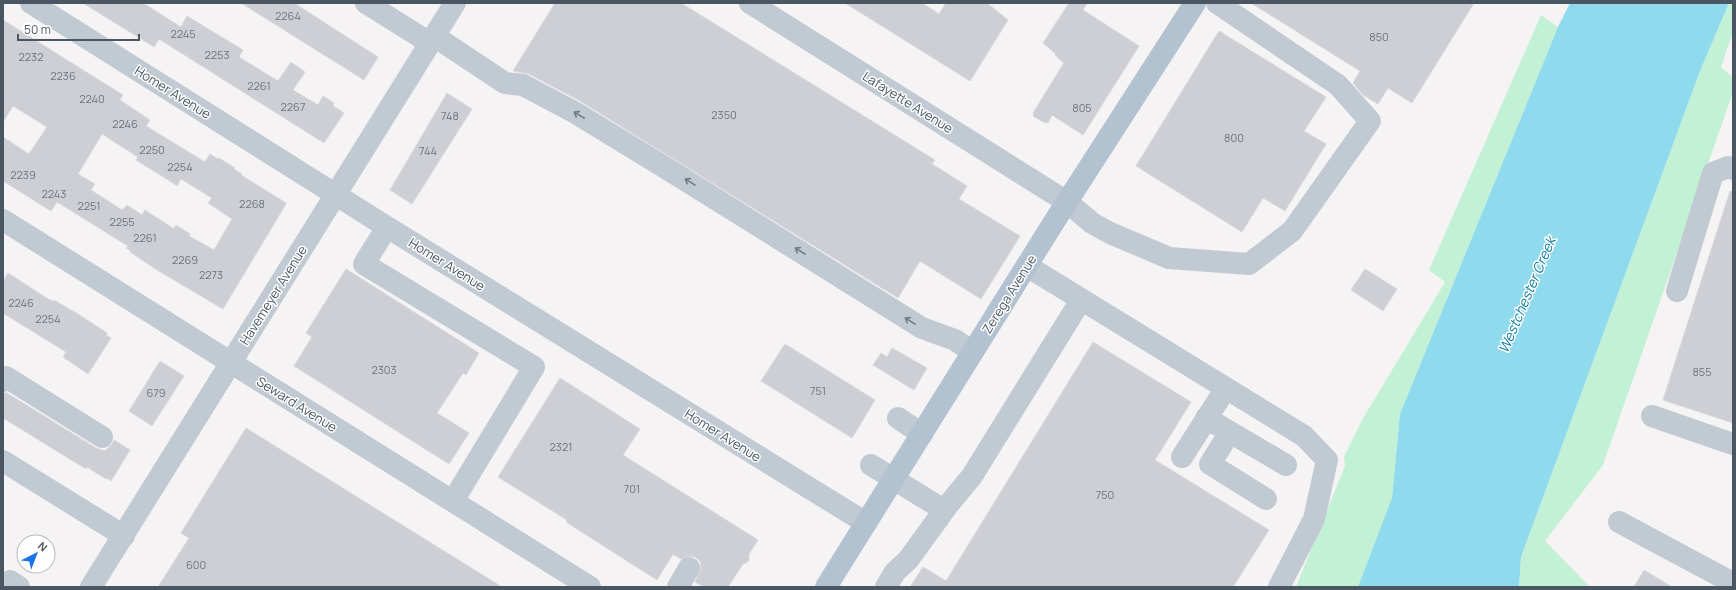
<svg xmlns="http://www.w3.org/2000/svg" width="1736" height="590" font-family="Manrope,sans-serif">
  <rect width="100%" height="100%" fill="#f5f3f3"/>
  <path fill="#c3f1d5" d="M 1729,3 L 1733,3 L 1733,32 L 1721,67 L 1733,78 L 1733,92 L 1603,465 L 1545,541 L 1590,587 L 1519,587 L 1521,557 L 1700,71 Z
    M 1541,15 L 1558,27 L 1400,414 L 1392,498 L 1360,584 L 1358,587 L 1296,587 L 1345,466 L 1344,457 L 1362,420 L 1445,282 L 1429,270 Z"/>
  <path fill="#90daee" d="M 1570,3 L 1729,3 L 1700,71 L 1521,557 L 1519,587 L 1358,587 L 1392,498 L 1400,414 L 1558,27 Z"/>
  <path fill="#cdcfd5" stroke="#d7d9de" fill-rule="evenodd" d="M 83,3 L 143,3 L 181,27 L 187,16 L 243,50 L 239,57 L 278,81 L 291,62 L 305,72 L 293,90 L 318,105 L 323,96 L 334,103 L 333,106 L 344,113 L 324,143 L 159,39 L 154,47 Z
    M 241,3 L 294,3 L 378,57 L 364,80 Z
    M 555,3 L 681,3 L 935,160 L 932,164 L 967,186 L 959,199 L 1020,236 L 981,299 L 920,261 L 898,298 L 580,101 L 529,74 L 513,71 Z
    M 845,3 L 922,3 L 939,14 L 946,3 L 987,3 L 1008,20 L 970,81 Z
    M 1069,3 L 1087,3 L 1083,10 L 1139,46 L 1083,135 L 1052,115 L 1048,123 L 1046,122 L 1045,123 L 1033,116 L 1034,115 L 1033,113 L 1064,63 L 1055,55 L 1056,54 L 1043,43 Z
    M 1251,3 L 1474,3 L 1412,103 L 1388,88 L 1378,104 L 1363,95 L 1353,83 L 1360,71 Z
    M 3,20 L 123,95 L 120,100 L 150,120 L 146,126 L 205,162 L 210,154 L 218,159 L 219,158 L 235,168 L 234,169 L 242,174 L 241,175 L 286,203 L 286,204 L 223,309 L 157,270 L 130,252 L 131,251 L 126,248 L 128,246 L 57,202 L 51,211 L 3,181 L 3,137 L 29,154 L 47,127 L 13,106 L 3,122 ZM 102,134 L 138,157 L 136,160 L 173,183 L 177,186 L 181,179 L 212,198 L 208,203 L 232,219 L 214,250 L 189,236 L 190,234 L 176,225 L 174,229 L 145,210 L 142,215 L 127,205 L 122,210 L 91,190 L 95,184 L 78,174 Z
    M 1219,31 L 1326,97 L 1304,131 L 1326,144 L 1285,211 L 1263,198 L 1242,232 L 1136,166 Z
    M 447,93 L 472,109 L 412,204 L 390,190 Z
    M 1730,191 L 1733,192 L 1733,423 L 1663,400 Z
    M 346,269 L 479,353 L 466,375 L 463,373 L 437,413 L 469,433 L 449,464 L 294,366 L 312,337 L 306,333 Z
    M 1365,269 L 1397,289 L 1383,311 L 1351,290 Z
    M 8,273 L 48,299 L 53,301 L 54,300 L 78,314 L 107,333 L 106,335 L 111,338 L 88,374 L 63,357 L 66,352 L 3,313 L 3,281 Z
    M 1093,342 L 1191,402 L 1155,460 L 1269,530 L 1233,587 L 910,587 L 923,567 L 946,581 Z
    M 785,344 L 875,400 L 852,438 L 761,381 Z
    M 892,348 L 927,368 L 914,390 L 873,365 L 881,353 L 887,357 Z
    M 160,361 L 184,376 L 152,426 L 129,411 Z
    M 560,378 L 640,429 L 623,455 L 758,540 L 749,554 L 749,561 L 743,564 L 728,587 L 704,587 L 695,582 L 701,568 L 700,561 L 695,557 L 689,556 L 681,559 L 673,554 L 657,580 L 566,522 L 567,520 L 498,477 Z
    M 3,393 L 7,393 L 96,448 L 105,451 L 112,444 L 114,440 L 130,450 L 111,481 L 107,478 L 106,479 L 87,467 L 86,469 L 3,418 Z
    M 246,428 L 502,587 L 158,587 L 189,538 L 181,533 Z
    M 1644,570 L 1672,587 L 1634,587 Z"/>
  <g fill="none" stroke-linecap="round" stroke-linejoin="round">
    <path stroke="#c1cad2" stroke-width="22" d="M 31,3 L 387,227 L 866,523
      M 366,3 L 430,43
      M 750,3 L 1067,202 L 1092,223 L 1110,233 L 1169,258 L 1249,264 L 1292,231 L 1370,121 L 1338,85 L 1217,3
      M 434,36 L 505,83 L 523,85 L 574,112 L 661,165 L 922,328 L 955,340 L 973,352
      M 3,220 L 590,587
      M 387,227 L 364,264 L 534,367 L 453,501
      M 1027,266 L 1304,436 L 1327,460 L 1314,519 L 1279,587
      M 1677,291 L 1713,173 L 1728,167 L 1733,169
      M 3,381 L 6,377 L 102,437
      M 1652,416 L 1733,444
      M 898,418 L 922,434
      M 1206,418 L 1286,465
      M 1230,432 L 1210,464 L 1266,499
      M 1182,457 L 1226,388
      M 3,461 L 124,536
      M 871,465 L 944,510
      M 1619,522 L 1733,583
      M 6,587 L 10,581 L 19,587
      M 91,587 L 455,3
      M 678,587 L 689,568
      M 886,587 L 895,572 L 908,560 L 948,505 L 972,476 L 1081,300"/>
    <path stroke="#b3c2d1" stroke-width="22" d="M 826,587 L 1054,222 L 1195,3"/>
  </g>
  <defs><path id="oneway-shaft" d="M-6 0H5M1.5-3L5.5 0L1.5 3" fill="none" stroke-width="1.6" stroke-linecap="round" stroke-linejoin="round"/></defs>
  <g stroke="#6e7983">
    <use href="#oneway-shaft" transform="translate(579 115) rotate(-149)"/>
    <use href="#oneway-shaft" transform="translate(690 182) rotate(-148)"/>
    <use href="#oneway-shaft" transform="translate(800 251) rotate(-148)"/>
    <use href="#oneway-shaft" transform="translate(910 321) rotate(-148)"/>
  </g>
  <g text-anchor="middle" stroke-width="3" stroke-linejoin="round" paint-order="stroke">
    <g font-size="11" fill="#6b747e">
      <text x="288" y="20">2264</text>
      <text x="183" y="38">2245</text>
      <text x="1379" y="41">850</text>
      <text x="217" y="59">2253</text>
      <text x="31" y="61">2232</text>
      <text x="63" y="80">2236</text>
      <text x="259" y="90">2261</text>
      <text x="92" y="103">2240</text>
      <text x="293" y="111">2267</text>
      <text x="1082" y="112">805</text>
      <text x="724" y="119">2350</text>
      <text x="450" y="120">748</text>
      <text x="125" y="128">2246</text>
      <text x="1234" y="142">800</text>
      <text x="152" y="154">2250</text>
      <text x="428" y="155">744</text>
      <text x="180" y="171">2254</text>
      <text x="23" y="179">2239</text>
      <text x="54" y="198">2243</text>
      <text x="252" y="208">2268</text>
      <text x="89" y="210">2251</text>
      <text x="122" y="226">2255</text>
      <text x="145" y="242">2261</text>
      <text x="185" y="264">2269</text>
      <text x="211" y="279">2273</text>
      <text x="21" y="307">2246</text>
      <text x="48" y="323">2254</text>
      <text x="384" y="374">2303</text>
      <text x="1702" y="376">855</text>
      <text x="818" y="395">751</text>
      <text x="156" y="397">679</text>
      <text x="561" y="451">2321</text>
      <text x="632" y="493">701</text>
      <text x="1105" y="499">750</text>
      <text x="196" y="569">600</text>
    </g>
    <g font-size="13" fill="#4a5661" stroke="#fff">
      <text transform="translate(173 92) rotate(32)" y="5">Homer Avenue</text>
      <text transform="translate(908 102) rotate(32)" y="5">Lafayette Avenue</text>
      <text transform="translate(447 264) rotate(32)" y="5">Homer Avenue</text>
      <text transform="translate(1009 294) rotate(-58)" y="5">Zerega Avenue</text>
      <text transform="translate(273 295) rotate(-58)" y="5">Havemeyer Avenue</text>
      <text transform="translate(297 404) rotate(32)" y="5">Seward Avenue</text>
      <text transform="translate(723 435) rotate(32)" y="5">Homer Avenue</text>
    </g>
    <g font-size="14" font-style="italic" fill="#0c7c9b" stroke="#fff">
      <text transform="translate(1527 295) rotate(-67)" y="5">Westchester Creek</text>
    </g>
  </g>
  <rect width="1736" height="590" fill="none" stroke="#4a5661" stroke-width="8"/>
  <g transform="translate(36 554) rotate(42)"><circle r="19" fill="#ffffff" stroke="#b7bbc0"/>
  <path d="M0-3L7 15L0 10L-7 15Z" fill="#1a73e8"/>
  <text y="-6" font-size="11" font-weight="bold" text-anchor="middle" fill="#4a5661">N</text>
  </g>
  <path d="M18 34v6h121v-6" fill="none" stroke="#4a5661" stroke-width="2"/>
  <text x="24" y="34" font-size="12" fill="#4a5661" stroke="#ffffff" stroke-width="3" paint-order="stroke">50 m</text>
</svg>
